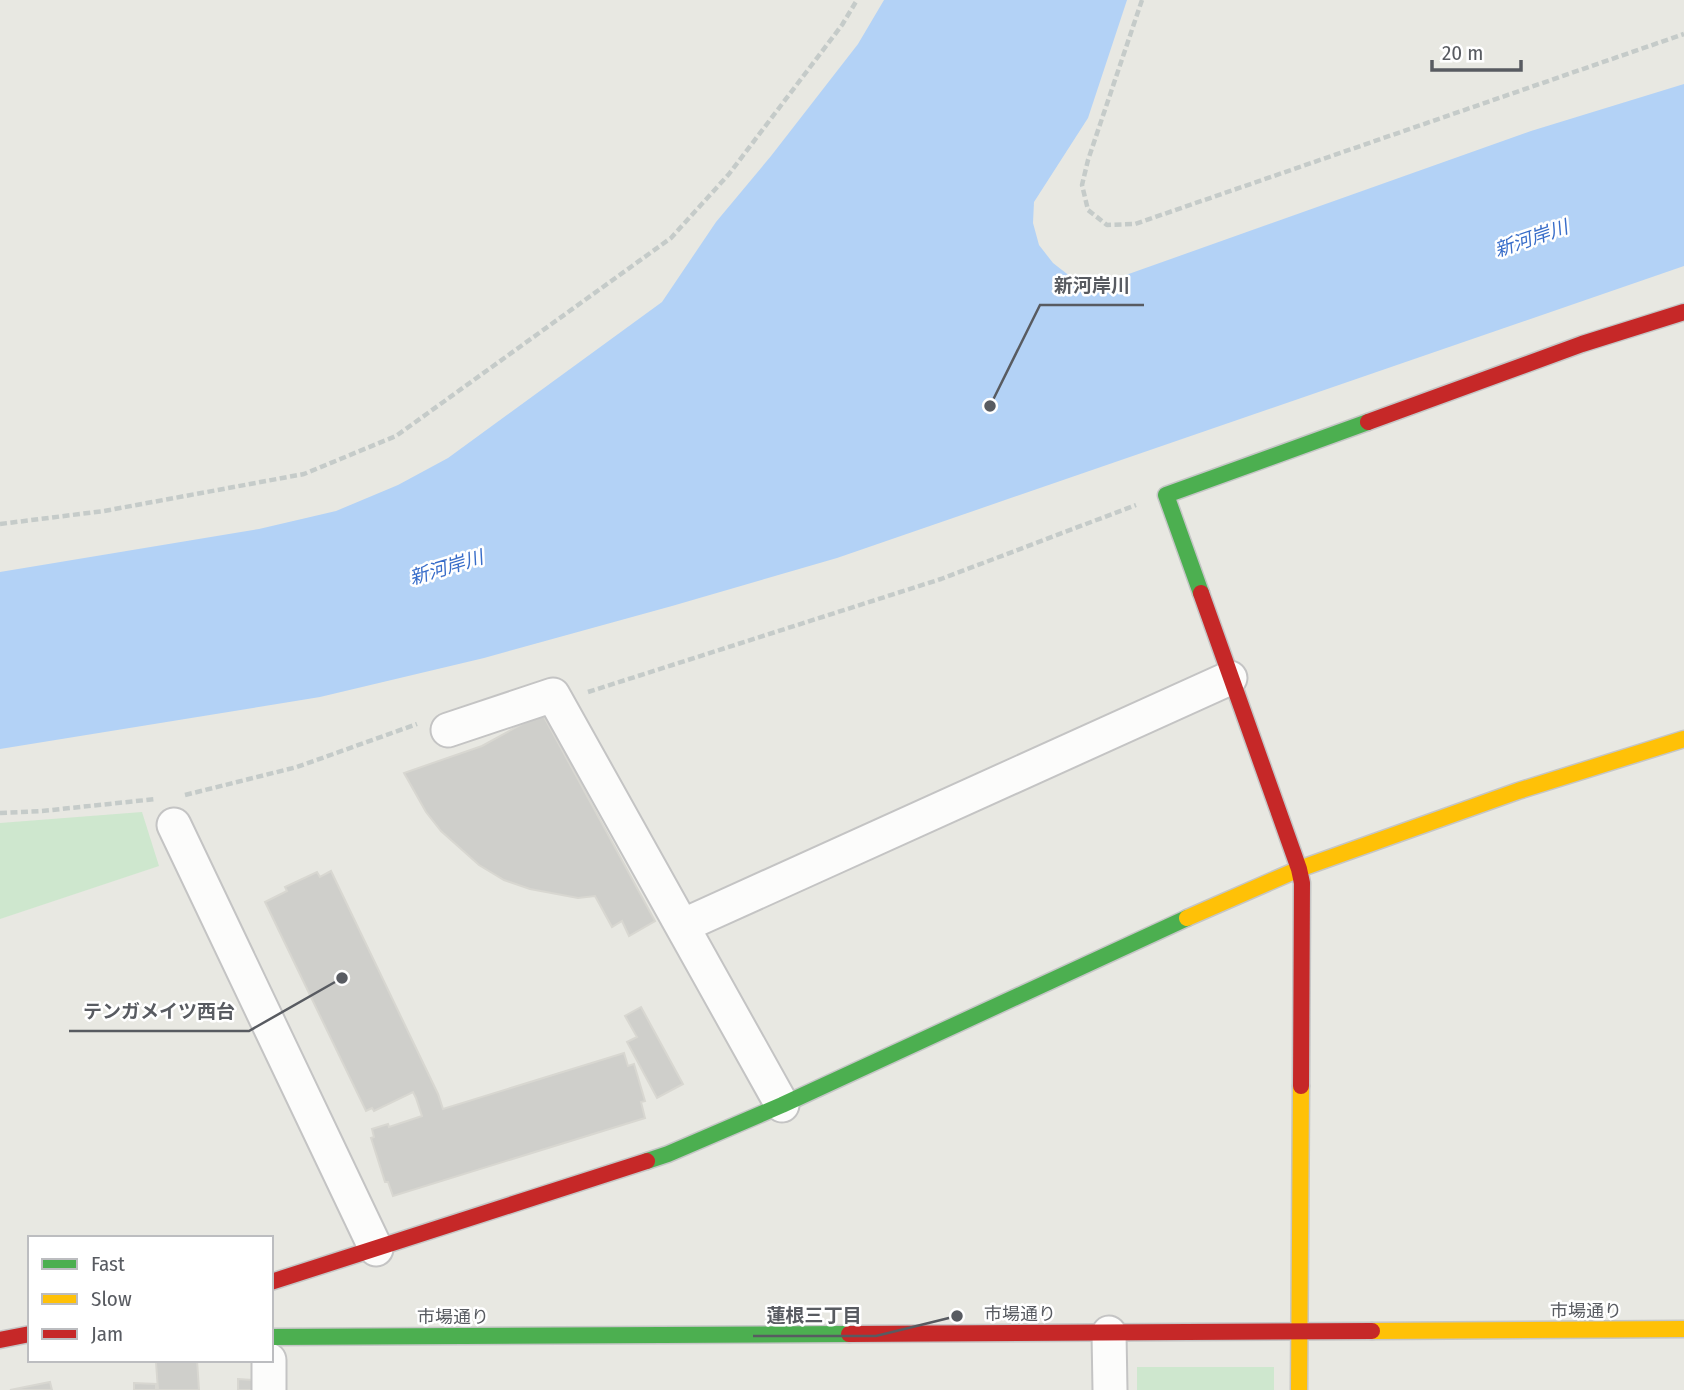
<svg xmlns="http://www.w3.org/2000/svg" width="1684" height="1390" font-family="'Fira Sans Condensed','Noto Sans JP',sans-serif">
  <rect width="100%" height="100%" fill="#e8e8e2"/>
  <path fill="#cee7ce" d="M 142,812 L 159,866 L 0,919 L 0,823 Z
    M 1137,1367 L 1274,1367 L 1274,1390 L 1137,1390 Z"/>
  <path fill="#b3d2f6" d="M 884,0 L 1127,0 L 1088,118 L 1034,202 L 1033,223 L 1039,245 L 1053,263 L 1071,277 L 1091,281 L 1123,276 L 1531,131 L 1684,84 L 1684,266 L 837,558 L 672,606 L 484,658 L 320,697 L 0,749 L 0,572 L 259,529 L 336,511 L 398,485 L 448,458 L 662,302 L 716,222 L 771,156 L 858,44 Z"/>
  <path fill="#cfcfcb" stroke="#d8d7d1" stroke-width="2" d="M 542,713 L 655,921 L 629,936 L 622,921 L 612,927 L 595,896 L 578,898 L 530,889 L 504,880 L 479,865 L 441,831 L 426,812 L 404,773 L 482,746 Z
    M 331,871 L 438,1094 L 443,1109 L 624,1053 L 628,1066 L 634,1064 L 645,1101 L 641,1102 L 645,1118 L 393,1196 L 388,1182 L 385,1182 L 371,1138 L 374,1137 L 372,1129 L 388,1124 L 389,1127 L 422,1116 L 416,1098 L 413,1092 L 374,1111 L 372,1108 L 366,1111 L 265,902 L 287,891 L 285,887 L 317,872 L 320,877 Z
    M 641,1007 L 683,1084 L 657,1098 L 627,1042 L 637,1037 L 625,1016 Z
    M 197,1360 L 199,1390 L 158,1390 L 156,1362 Z
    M 238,1379 L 252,1380 L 252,1390 L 238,1390 Z
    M 50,1382 L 52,1390 L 10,1390 Z
    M 134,1383 L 156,1384 L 156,1390 L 134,1390 Z"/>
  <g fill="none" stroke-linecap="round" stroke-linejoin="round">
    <g stroke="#c4c4c4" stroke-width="37">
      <path id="street" d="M 448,730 L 553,695 L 782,1105
        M 174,825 L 376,1249
        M 682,926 L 1230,678
        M 1109,1333 L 1110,1390
        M 269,1360 L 269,1390"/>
    </g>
    <g stroke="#c5c6c6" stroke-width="19">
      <path id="fast" d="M 1201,593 L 1166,495 L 1368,422
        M 647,1161 L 668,1154 L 782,1105 L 1187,918
        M 271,1337 L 849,1334"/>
    </g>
    <g stroke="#c5c6c6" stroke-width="19">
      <path id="slow" d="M 1187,918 L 1299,869 L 1518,791 L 1684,739
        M 1372,1331 L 1684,1329
        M 1299,1390 L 1301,1086"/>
    </g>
    <g stroke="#c5c6c6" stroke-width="19">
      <path id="jam" d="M 1368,422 L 1582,344 L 1684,312
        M 1201,593 L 1299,869 L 1302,883 L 1301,1086
        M 271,1282 L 647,1161
        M 849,1334 L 1372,1331
        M 0,1340 L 30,1334"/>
    </g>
    <path stroke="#c5cbc9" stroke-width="4.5" stroke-dasharray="7 3.5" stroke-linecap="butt" d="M 1142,0 L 1088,160 L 1082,185 L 1088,210 L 1107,225 L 1135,224 L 1684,34
      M 0,524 L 104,511 L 304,474 L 396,436 L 671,238 L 729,174 L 842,25 L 857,0
      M 588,692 L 941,579 L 1136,505
      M 185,795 L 297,767 L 417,724
      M 0,813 L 42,811 L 156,799"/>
    <use href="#street" stroke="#fcfcfb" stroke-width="33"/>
    <use href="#fast" stroke="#4caf50" stroke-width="16"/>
    <use href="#slow" stroke="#ffc107" stroke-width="16"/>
    <use href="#jam" stroke="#c62828" stroke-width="16"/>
  </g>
  <g text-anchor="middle" stroke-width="5" stroke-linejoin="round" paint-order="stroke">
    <g font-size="18" fill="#585b61" stroke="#fff">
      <text x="1586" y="1317">市場通り</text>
      <text x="1020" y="1320">市場通り</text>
      <text x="453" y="1323">市場通り</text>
    </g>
    <g font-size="19" font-style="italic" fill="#386dc9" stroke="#fff">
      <text transform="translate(1531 238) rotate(-19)" y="7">新河岸川</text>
      <text transform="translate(446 567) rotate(-17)" y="7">新河岸川</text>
    </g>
  </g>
  <path fill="none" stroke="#585b61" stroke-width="2.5" d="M990 406L1040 305H1144M342 978L249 1031H69M957 1316L876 1336H753"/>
  <g fill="#585b61" stroke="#fff" stroke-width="2.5">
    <circle cx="990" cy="406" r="7"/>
    <circle cx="342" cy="978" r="7"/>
    <circle cx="957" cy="1316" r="7"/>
  </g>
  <g font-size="19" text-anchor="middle" font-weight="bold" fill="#585b61" stroke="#fff" stroke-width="5" stroke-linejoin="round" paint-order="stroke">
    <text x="1092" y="292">新河岸川</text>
    <text x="159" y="1018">テンガメイツ西台</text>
    <text x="814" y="1322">蓮根三丁目</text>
  </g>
  <rect x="28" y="1236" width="245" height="126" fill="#ffffff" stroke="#bcbdc0" stroke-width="2"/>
  <rect x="42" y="1259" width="35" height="10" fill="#4caf50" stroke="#bcbdc0" stroke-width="2"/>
  <text x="91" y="1271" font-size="21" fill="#585b61">Fast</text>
  <rect x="42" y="1294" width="35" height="10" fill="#ffc107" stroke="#bcbdc0" stroke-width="2"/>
  <text x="91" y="1306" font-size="21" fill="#585b61">Slow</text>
  <rect x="42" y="1329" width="35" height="10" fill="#c62828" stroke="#bcbdc0" stroke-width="2"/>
  <text x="91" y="1341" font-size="21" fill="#585b61">Jam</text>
  <path d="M1432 60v10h89v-10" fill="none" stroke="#585b61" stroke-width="3.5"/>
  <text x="1442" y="60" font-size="21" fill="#585b61" stroke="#ffffff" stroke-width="5" paint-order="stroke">20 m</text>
</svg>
